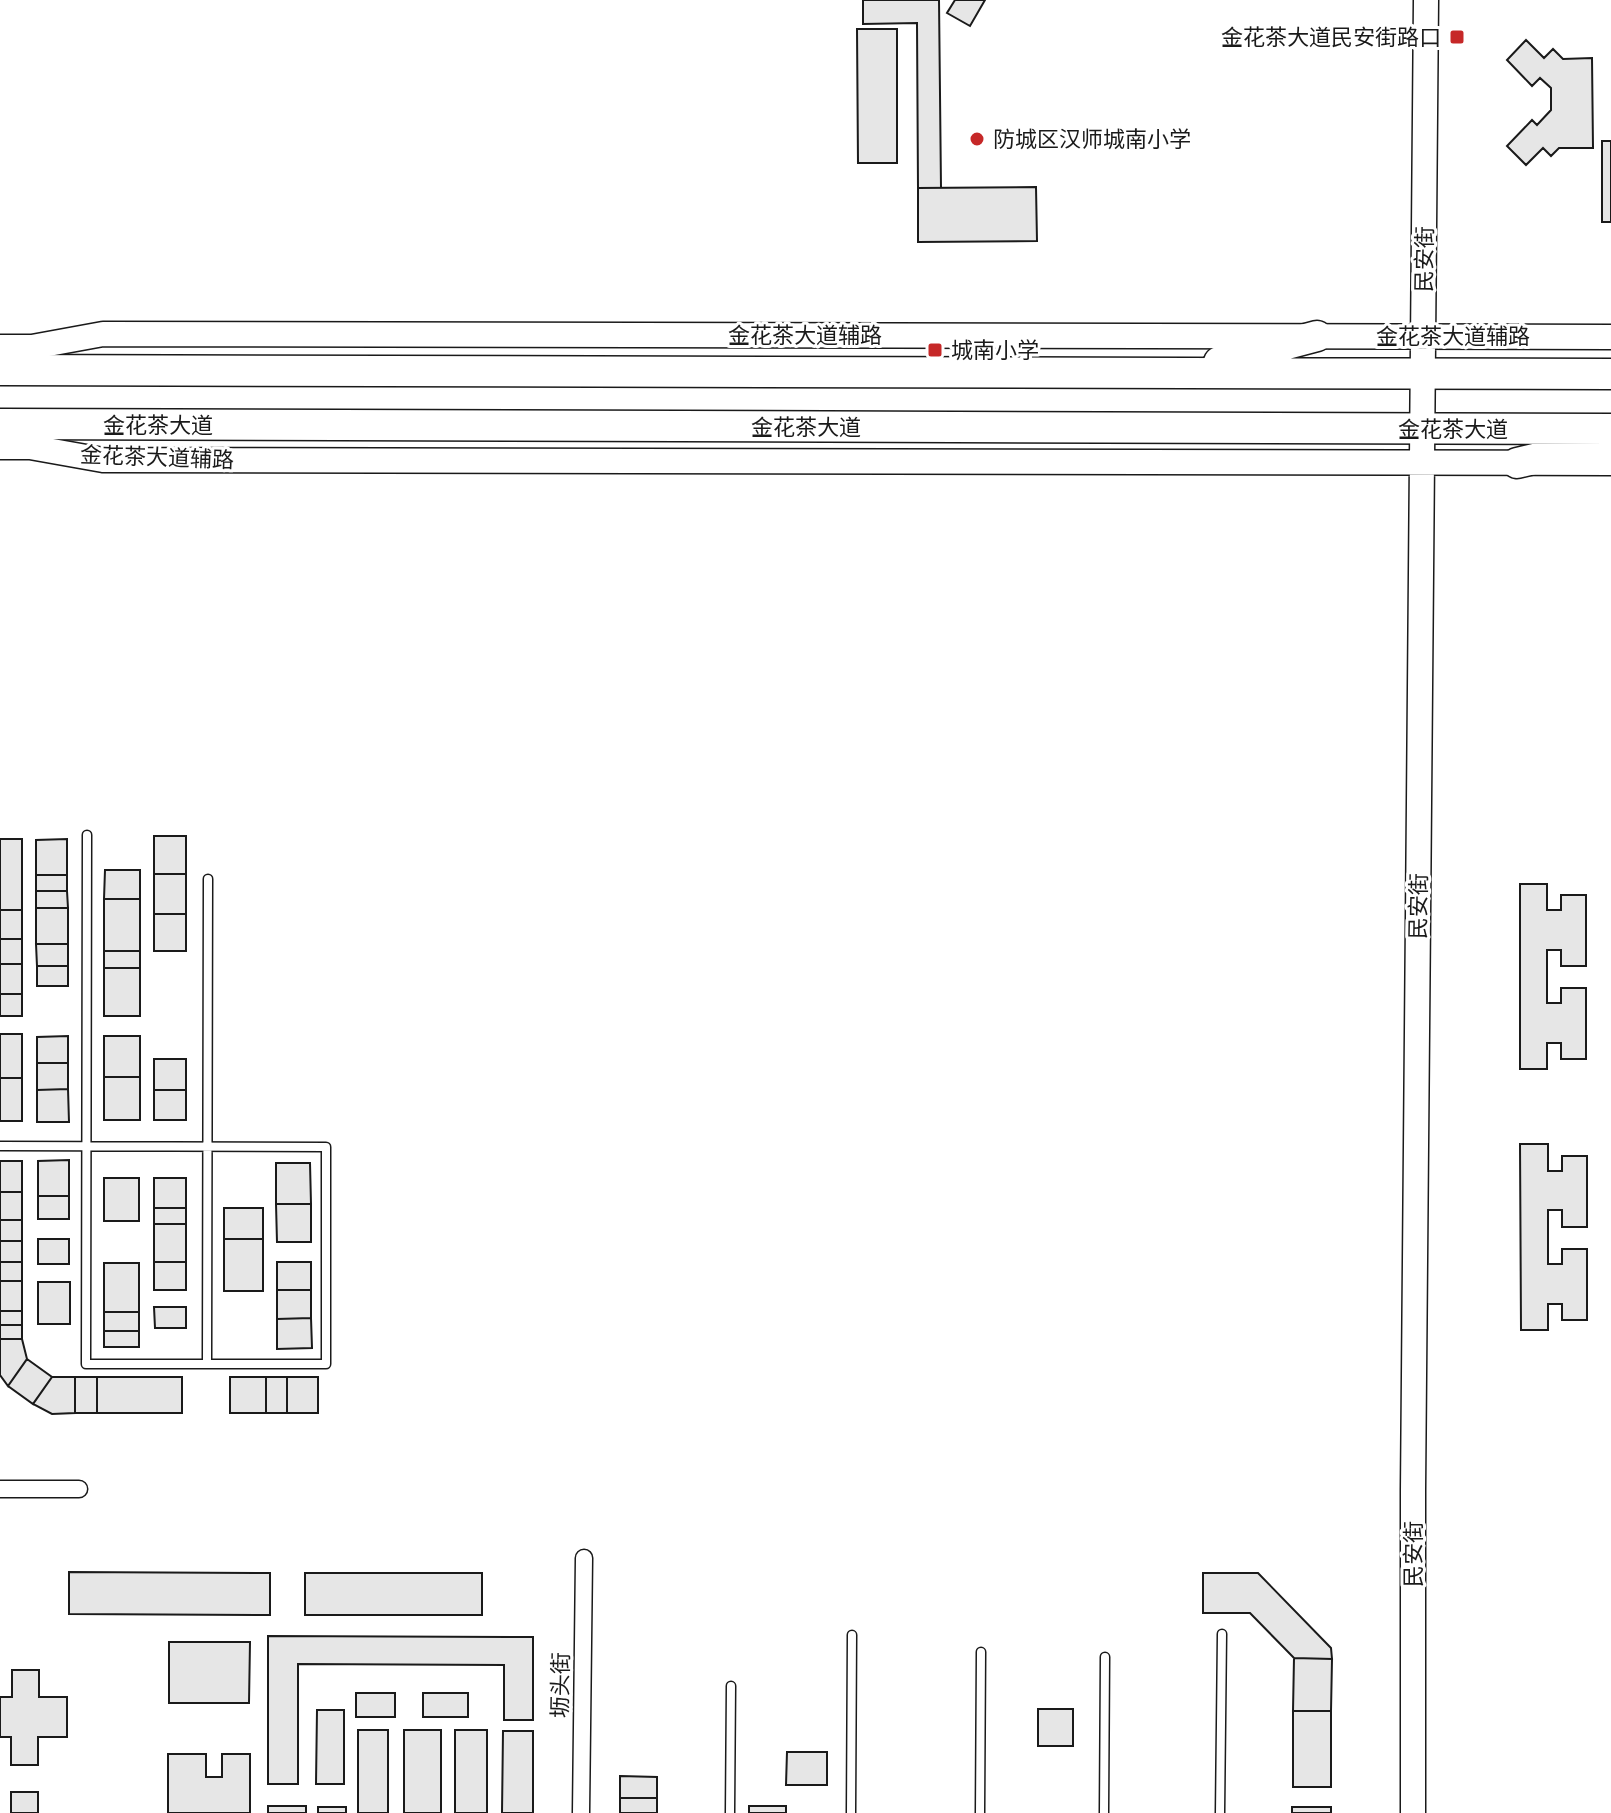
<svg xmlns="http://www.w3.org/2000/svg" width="1611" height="1813" font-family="'Public Sans','Noto Sans SC',sans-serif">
  <rect width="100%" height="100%" fill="#fff"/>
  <path fill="#e6e6e6" stroke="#1a1a1a" stroke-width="2" d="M 863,0 L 939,0 L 941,188 L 918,188 L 917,23 L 863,24 Z
    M 955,0 L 985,0 L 970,26 L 947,13 Z
    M 857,29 L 897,29 L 897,163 L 858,163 Z
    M 1526,40 L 1544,58 L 1553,49 L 1563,59 L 1592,58 L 1593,148 L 1559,148 L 1551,156 L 1543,148 L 1526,165 L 1507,146 L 1532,120 L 1537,125 L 1551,110 L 1551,88 L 1540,78 L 1532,86 L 1507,60 Z
    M 1602,141 L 1611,141 L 1611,222 L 1602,222 Z
    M 1036,187 L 1037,241 L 918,242 L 918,188 Z
    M 154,836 L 186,836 L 186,874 L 154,874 Z
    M 0,839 L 22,839 L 22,910 L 0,910 Z
    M 67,839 L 67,875 L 36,875 L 36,840 Z
    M 105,870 L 140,870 L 140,899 L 104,899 Z
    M 154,874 L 186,874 L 186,914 L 154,914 Z
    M 36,875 L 67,875 L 67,891 L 36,891 Z
    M 1520,884 L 1547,884 L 1547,910 L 1561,910 L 1561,895 L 1586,895 L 1586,966 L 1561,966 L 1561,950 L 1547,950 L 1547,1003 L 1561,1003 L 1561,988 L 1586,988 L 1586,1059 L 1561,1059 L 1561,1043 L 1547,1043 L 1547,1069 L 1520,1069 Z
    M 36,891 L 67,891 L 68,908 L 36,908 Z
    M 104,899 L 140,899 L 140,951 L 104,951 Z
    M 36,908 L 68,908 L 68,944 L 36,944 Z
    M 0,910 L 22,910 L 22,939 L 0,939 Z
    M 154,914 L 186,914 L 186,951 L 154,951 Z
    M 0,939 L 22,939 L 22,964 L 0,964 Z
    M 36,944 L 68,944 L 68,966 L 37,966 Z
    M 104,951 L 140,951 L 140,968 L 104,968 Z
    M 0,964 L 22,964 L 22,994 L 0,994 Z
    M 37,966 L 68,966 L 68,986 L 37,986 Z
    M 104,968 L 140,968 L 140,1016 L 104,1016 Z
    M 0,994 L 22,994 L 22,1016 L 0,1016 Z
    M 0,1034 L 22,1034 L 22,1078 L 0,1078 Z
    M 68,1036 L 68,1063 L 37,1063 L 37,1037 Z
    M 104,1036 L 140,1036 L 140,1077 L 104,1077 Z
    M 154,1059 L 186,1059 L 186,1090 L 154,1090 Z
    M 37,1063 L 68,1063 L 68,1089 L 37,1090 Z
    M 104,1077 L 140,1077 L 140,1120 L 104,1120 Z
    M 0,1078 L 22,1078 L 22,1121 L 0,1121 Z
    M 68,1089 L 69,1122 L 37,1122 L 37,1090 Z
    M 154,1090 L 186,1090 L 186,1120 L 154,1120 Z
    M 1520,1144 L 1548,1144 L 1548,1171 L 1562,1171 L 1562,1156 L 1587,1156 L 1587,1227 L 1562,1227 L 1562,1210 L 1548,1210 L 1548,1264 L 1562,1264 L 1562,1249 L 1587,1249 L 1587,1320 L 1562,1320 L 1562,1304 L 1548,1304 L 1548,1330 L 1521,1330 Z
    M 69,1160 L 69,1196 L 38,1196 L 38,1161 Z
    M 0,1161 L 22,1161 L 22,1192 L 0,1192 Z
    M 276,1163 L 310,1163 L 311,1204 L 276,1204 Z
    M 104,1178 L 139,1178 L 139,1221 L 104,1221 Z
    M 154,1178 L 186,1178 L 186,1208 L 154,1208 Z
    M 0,1192 L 22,1192 L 22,1220 L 0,1220 Z
    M 38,1196 L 69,1196 L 69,1219 L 38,1219 Z
    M 276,1204 L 311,1204 L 311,1242 L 277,1242 Z
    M 154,1208 L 186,1208 L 186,1224 L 154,1224 Z
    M 224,1208 L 263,1208 L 263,1239 L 224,1239 Z
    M 0,1220 L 22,1220 L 22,1241 L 0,1241 Z
    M 154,1224 L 186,1224 L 186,1262 L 154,1262 Z
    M 38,1239 L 69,1239 L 69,1264 L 38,1264 Z
    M 224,1239 L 263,1239 L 263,1291 L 224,1291 Z
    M 0,1241 L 22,1241 L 22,1262 L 0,1262 Z
    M 0,1262 L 22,1262 L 22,1281 L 0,1281 Z
    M 154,1262 L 186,1262 L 186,1290 L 154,1290 Z
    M 277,1262 L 311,1262 L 311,1290 L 277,1290 Z
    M 104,1263 L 139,1263 L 139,1312 L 104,1312 Z
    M 0,1281 L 22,1281 L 22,1311 L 0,1311 Z
    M 38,1282 L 70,1282 L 70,1324 L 38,1324 Z
    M 277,1290 L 311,1290 L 311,1318 L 277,1319 Z
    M 154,1307 L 186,1307 L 186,1328 L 155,1328 Z
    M 0,1311 L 22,1311 L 22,1325 L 0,1325 Z
    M 104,1312 L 139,1312 L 139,1331 L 104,1331 Z
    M 311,1318 L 312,1348 L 277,1349 L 277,1319 Z
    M 0,1325 L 22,1325 L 22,1339 L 0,1339 Z
    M 104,1331 L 139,1331 L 139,1347 L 104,1347 Z
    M 0,1339 L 22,1339 L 27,1359 L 8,1386 L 0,1375 Z
    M 27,1359 L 52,1377 L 33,1404 L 8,1386 Z
    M 52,1377 L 75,1377 L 75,1413 L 52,1414 L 33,1404 Z
    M 75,1377 L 97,1377 L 97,1413 L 75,1413 Z
    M 97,1377 L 182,1377 L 182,1413 L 97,1413 Z
    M 230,1377 L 266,1377 L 266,1413 L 230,1413 Z
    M 266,1377 L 287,1377 L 287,1413 L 266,1413 Z
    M 287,1377 L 318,1377 L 318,1413 L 287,1413 Z
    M 69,1572 L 270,1573 L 270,1615 L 69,1614 Z
    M 305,1573 L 482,1573 L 482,1615 L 305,1615 Z
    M 1203,1573 L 1258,1573 L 1331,1648 L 1332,1659 L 1294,1658 L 1250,1613 L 1203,1613 Z
    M 268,1636 L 533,1637 L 533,1720 L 504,1720 L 504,1665 L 298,1664 L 298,1784 L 268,1784 Z
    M 169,1642 L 250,1642 L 249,1703 L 169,1703 Z
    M 1294,1658 L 1332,1659 L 1331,1711 L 1293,1711 Z
    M 12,1670 L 39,1670 L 39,1697 L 67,1697 L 67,1737 L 38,1737 L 38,1765 L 11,1765 L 11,1737 L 0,1737 L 0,1697 L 12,1697 Z
    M 356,1693 L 395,1693 L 395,1717 L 356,1717 Z
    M 423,1693 L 468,1693 L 468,1717 L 423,1717 Z
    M 1038,1709 L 1073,1709 L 1073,1746 L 1038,1746 Z
    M 317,1710 L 344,1710 L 344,1784 L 316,1784 Z
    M 1293,1711 L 1331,1711 L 1331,1787 L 1293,1787 Z
    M 358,1730 L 388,1730 L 388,1813 L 358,1813 Z
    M 404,1730 L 441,1730 L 441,1813 L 404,1813 Z
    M 455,1730 L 487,1730 L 487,1813 L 455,1813 Z
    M 503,1731 L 533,1731 L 533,1813 L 502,1813 Z
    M 787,1752 L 827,1752 L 827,1785 L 786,1785 Z
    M 168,1754 L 206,1754 L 206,1777 L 222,1777 L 222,1754 L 250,1754 L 250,1813 L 168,1813 Z
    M 620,1776 L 657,1777 L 657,1798 L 620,1798 Z
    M 11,1792 L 38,1792 L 38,1813 L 11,1813 Z
    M 620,1798 L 657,1798 L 657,1813 L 620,1813 Z
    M 268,1806 L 306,1806 L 306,1813 L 268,1813 Z
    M 749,1806 L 786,1806 L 786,1813 L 749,1813 Z
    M 318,1807 L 346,1807 L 346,1813 L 318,1813 Z
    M 1292,1807 L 1331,1807 L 1331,1813 L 1292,1813 Z"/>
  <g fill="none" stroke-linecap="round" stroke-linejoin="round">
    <g stroke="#1a1a1a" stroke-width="11">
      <path id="lane" d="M 87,835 L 86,1364 L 207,1364 L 208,879
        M 0,1146 L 326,1147 L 326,1364 L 207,1364
        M 730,1813 L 731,1686
        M 851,1813 L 852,1635
        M 980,1813 L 981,1652
        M 1104,1813 L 1105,1657
        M 1220,1813 L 1222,1634"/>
    </g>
    <g stroke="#1a1a1a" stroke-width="19">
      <path id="street" d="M 0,1489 L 79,1489
        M 581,1813 L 584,1558"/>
    </g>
    <g stroke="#1a1a1a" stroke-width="27">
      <path id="secondary" d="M 0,347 L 32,347 L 103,334 L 1611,337
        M 0,447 L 30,447 L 103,460 L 1611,463
        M 1413,1813 L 1413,1490 L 1426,0"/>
    </g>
    <g stroke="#1a1a1a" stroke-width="33">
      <path id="highway" d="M 1219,362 L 1317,336
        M 0,370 L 1611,374
        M 0,424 L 1611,429
        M 1517,463 L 1609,441"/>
    </g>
    <use href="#lane" stroke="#fff" stroke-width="8"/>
    <use href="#street" stroke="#fff" stroke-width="16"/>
    <use href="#secondary" stroke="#fff" stroke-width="24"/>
    <use href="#highway" stroke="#fff" stroke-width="30"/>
  </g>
  <g fill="#c62828" stroke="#fff" stroke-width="3">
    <rect x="1449" y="29" width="16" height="16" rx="4"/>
    <circle cx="977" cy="139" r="8"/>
    <rect x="927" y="342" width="16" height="16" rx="4"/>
  </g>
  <g text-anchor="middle" stroke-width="6" stroke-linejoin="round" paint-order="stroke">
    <g font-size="22" fill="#1a1a1a" stroke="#fff" text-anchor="start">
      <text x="1441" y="45" text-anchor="end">金花茶大道民安街路口</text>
      <text x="993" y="147">防城区汉师城南小学</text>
      <text x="951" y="358">城南小学</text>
    </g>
    <g font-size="22" fill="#1a1a1a" stroke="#fff">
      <text transform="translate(1424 259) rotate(-89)" y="8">民安街</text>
      <text x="805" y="343">金花茶大道辅路</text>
      <text x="1453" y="344">金花茶大道辅路</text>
      <text x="158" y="433">金花茶大道</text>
      <text x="806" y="435">金花茶大道</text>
      <text x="1453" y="437">金花茶大道</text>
      <text transform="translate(157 457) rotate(2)" y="8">金花茶大道辅路</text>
      <text transform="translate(1418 906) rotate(-89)" y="8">民安街</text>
      <text transform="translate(1413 1554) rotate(-90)" y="8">民安街</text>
      <text transform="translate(560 1685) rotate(-89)" y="8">坜头街</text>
    </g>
  </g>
</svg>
